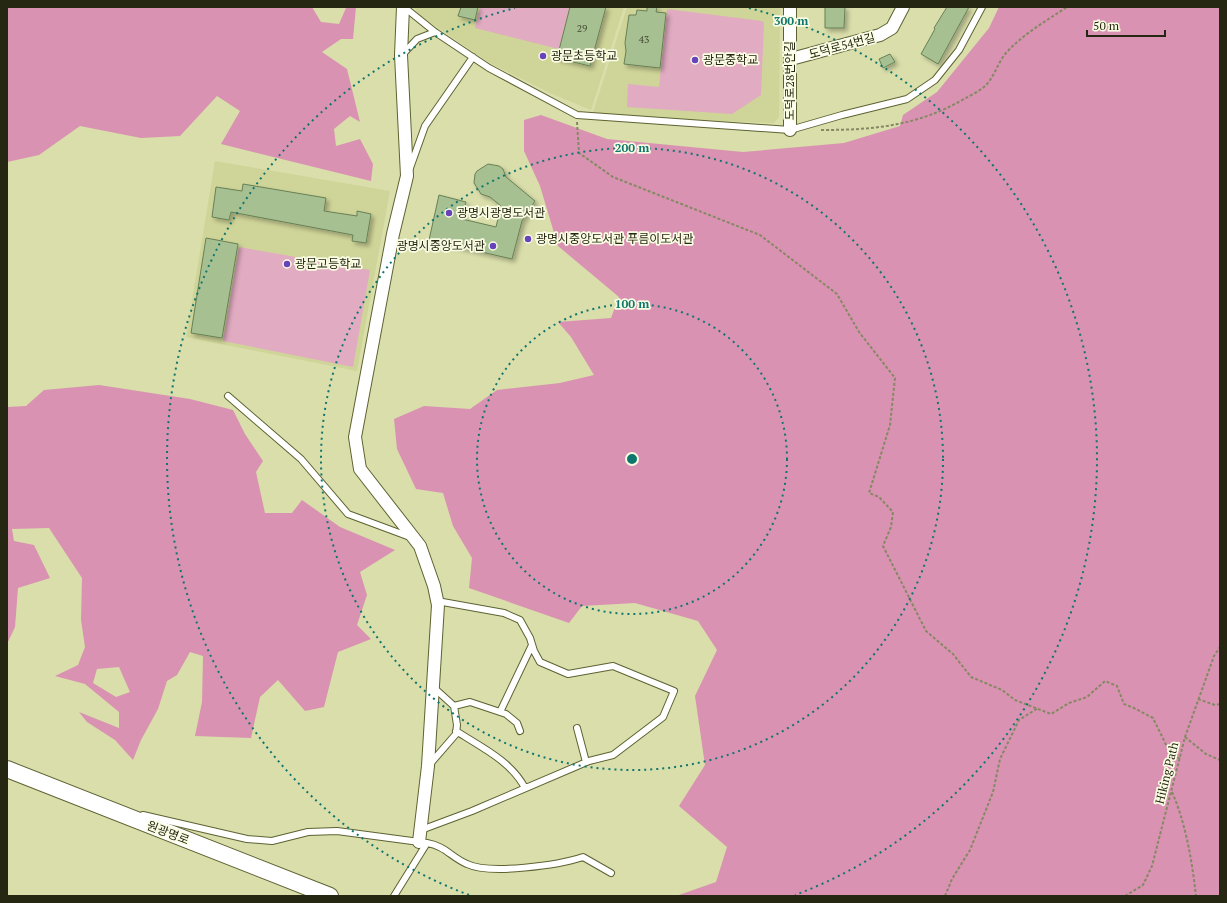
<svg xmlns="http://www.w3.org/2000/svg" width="1227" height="903" font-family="'PT Serif','Noto Sans KR',serif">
  <defs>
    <filter id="shadow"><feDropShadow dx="3" dy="3" stdDeviation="2" flood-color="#0004"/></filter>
  </defs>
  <rect width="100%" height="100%" fill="#d9deaa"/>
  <path fill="#cfd498" d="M 414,7 L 624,7 L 591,110 L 550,93 L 490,63 L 419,15 Z
    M 627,7 L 780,7 L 779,117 L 774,123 L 614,117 L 593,112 Z
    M 215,161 L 390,191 L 357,371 L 186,337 Z"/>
  <path fill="#e1abc1" d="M 480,7 L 570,7 L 559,49 L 475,28 Z
    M 667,9 L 762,21 L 764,23 L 761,95 L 732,114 L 627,107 L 628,84 L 659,87 Z
    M 239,247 L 370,270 L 353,367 L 223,341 Z"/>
  <path fill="#d992b1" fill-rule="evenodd" d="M 7,7 L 312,7 L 321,22 L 339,24 L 346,8 L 344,7 L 356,7 L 353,39 L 341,39 L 322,52 L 347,69 L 360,122 L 350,116 L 334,129 L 336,146 L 360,139 L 373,164 L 371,181 L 221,144 L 240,111 L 217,96 L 180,136 L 141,138 L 80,126 L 39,155 L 7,162 Z
    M 999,7 L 1220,7 L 1220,896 L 676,896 L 716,882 L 727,847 L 679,806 L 705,765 L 695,696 L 717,650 L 698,621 L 635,603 L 582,606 L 569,623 L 469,588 L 472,558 L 453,526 L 443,493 L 416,489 L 397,449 L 394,419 L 424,406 L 470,409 L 497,390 L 560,383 L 594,375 L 571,337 L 558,322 L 611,318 L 619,297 L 558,246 L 540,186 L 524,151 L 524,120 L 541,115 L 607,139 L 743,152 L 844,143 L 900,126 L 903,115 L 937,92 L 989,28 Z
    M 99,385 L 190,399 L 233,410 L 245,434 L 263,461 L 256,472 L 265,513 L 292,513 L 302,500 L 340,527 L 395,550 L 360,572 L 367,595 L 357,625 L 371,639 L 338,652 L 324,707 L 305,711 L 278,680 L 260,697 L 251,738 L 195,736 L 202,702 L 203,656 L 190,652 L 177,675 L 167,681 L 158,709 L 141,740 L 133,760 L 115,740 L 87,722 L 79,712 L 119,728 L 119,712 L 85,684 L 55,676 L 78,665 L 85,647 L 81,620 L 82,578 L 49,528 L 12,529 L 14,541 L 34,545 L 50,578 L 18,588 L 15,627 L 7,644 L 7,407 L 26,406 L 44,390 ZM 119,667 L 130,692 L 116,697 L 93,683 L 97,669 Z"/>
  <path fill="#a6c092" stroke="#688055" filter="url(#shadow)" d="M 461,7 L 478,7 L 475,20 L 458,16 Z
    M 570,7 L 606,7 L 590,66 L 557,58 Z
    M 647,7 L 657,7 L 656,12 L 666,13 L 660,68 L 624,64 L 626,51 L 625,43 L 629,15 L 636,15 L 637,10 L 647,11 Z
    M 825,7 L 845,7 L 844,28 L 825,28 Z
    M 947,7 L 969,7 L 938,64 L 921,54 L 935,29 L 934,28 Z
    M 890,54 L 895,62 L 883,68 L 879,59 Z
    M 488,164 L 499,166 L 503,169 L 506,177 L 535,201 L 522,221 L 512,259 L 429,240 L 439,195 L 466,202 L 462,219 L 496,227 L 501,206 L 490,197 L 481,194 L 474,183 L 475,174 L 477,171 Z
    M 243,184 L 326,198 L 324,211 L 357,216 L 357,211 L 371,214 L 366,243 L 352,241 L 353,235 L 231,212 L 229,220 L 212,217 L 216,187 L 242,191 Z
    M 206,238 L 238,244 L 222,338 L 191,333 Z"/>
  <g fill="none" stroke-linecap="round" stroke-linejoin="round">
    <g stroke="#5e6232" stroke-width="8">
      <path id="lane" d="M 404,7 L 435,32 L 489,68 L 577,115 L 790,130 L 842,115 L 907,99 L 935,80 L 959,50 L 982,7
        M 403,54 L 417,39 L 435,32
        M 410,168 L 425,126 L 473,57
        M 228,396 L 301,459 L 348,514 L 410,537
        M 454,706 L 470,702 L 506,714 L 517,723 L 520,731
        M 500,712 L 532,645
        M 577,728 L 586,762
        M 456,731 C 481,747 511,761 525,788
        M 430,764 L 456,734 L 457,725 L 454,706 L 433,687
        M 143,815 L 247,839 L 272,841 L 308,832 L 337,831 L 427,843
        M 421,830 L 472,811 L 589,761 L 613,755 L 663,717 L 674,691 L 613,666 L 568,674 L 540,662 L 534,651 L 530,638 L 520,620 L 504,613 L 437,601
        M 394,896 L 427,843 C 445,846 451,857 467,864 C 490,875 559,865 583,857 L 611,873"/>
    </g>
    <g stroke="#5e6232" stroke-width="14">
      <path id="street" d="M 403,7 L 401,55 L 407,176 L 393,234 L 355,437 L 360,469 L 420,546 L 434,586 L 438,605 L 428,766 L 419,842
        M 790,7 L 790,130
        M 791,59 L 880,35 L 892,28 L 903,7"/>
    </g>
    <g stroke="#5e6232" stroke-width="18">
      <path id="secondary" d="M 7,769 L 330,896"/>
    </g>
    <path stroke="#858963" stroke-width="2" stroke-dasharray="3 2" stroke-linecap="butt" d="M 577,122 L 579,153 L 613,177 L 760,235 L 837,294 L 859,332 L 895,378 L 890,425 L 869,493 L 879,497 L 893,512 L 891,527 L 883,546 L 926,631 L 953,654 L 971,677 L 1002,690 L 1015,700 L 1051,714 L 1069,703 L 1087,697 L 1105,681 L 1117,686 L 1124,704 L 1134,708 L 1153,718 L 1169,751 L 1180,759
      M 821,130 C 874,130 917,126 964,99 C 971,95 980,91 985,86 C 994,78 998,62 1006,53 C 1023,34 1046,21 1067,7
      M 1198,699 L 1215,705 L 1220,704
      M 1185,737 L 1206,754 L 1220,760
      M 1172,792 C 1186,824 1192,861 1196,896
      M 945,896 L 952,879 L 970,850 L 993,792 L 1000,759 L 1019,720 L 1038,708
      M 1125,896 L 1143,885 L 1152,866 L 1185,737 L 1214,656 L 1220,647"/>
    <use href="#lane" stroke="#fff" stroke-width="6"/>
    <use href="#street" stroke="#fff" stroke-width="12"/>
    <use href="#secondary" stroke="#fff" stroke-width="16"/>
  </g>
  <g fill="none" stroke="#0f766e" stroke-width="2" stroke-dasharray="2 4">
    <circle cx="632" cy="459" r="155"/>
    <circle cx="632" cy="459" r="311"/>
    <path d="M469 895A466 466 0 0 1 515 8M749 8A466 466 0 0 1 795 895"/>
  </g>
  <g fill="#6643bb" stroke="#fafde3" stroke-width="1.5">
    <circle cx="543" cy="56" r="4"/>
    <circle cx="695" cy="60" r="4"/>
    <circle cx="449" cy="213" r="4"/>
    <circle cx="528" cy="239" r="4"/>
    <circle cx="493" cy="246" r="4"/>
    <circle cx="287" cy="264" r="4"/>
  </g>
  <g text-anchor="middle" stroke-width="3.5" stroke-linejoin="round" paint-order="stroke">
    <g font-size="10" fill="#464d33">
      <text x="582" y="32">29</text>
      <text x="644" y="43">43</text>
    </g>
    <g font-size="12" fill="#262713" stroke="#fafde3">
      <text transform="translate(842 46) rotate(-15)" y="4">도덕로54번길</text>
      <text transform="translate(790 81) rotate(-90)" y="4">도덕로28번안길</text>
      <text transform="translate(1167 773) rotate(-76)" y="4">Hiking Path</text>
      <text transform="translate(168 833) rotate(21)" y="4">원광명로</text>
    </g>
    <g font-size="12" fill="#262713" stroke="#fafde3" text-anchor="start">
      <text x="551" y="60">광문초등학교</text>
      <text x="703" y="64">광문중학교</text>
      <text x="457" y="217">광명시광명도서관</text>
      <text x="536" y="243">광명시중앙도서관 푸름이도서관</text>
      <text x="485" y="250" text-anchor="end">광명시중앙도서관</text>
      <text x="295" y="268">광문고등학교</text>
    </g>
  </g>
  <circle cx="632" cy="459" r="6" fill="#0f766e" stroke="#fafde3" stroke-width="2"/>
  <g font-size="12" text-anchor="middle" font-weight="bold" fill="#0f766e" stroke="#fafde3" stroke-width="3.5" stroke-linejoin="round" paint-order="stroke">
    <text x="791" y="25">300 m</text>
    <text x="632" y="152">200 m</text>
    <text x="632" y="308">100 m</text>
  </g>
  <rect width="1227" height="903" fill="none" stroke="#262713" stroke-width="16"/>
  <path d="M1087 30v6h78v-6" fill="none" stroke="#262713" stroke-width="2"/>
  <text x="1093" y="30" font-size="12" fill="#262713" stroke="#fafde3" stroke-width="3" paint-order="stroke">50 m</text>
</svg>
